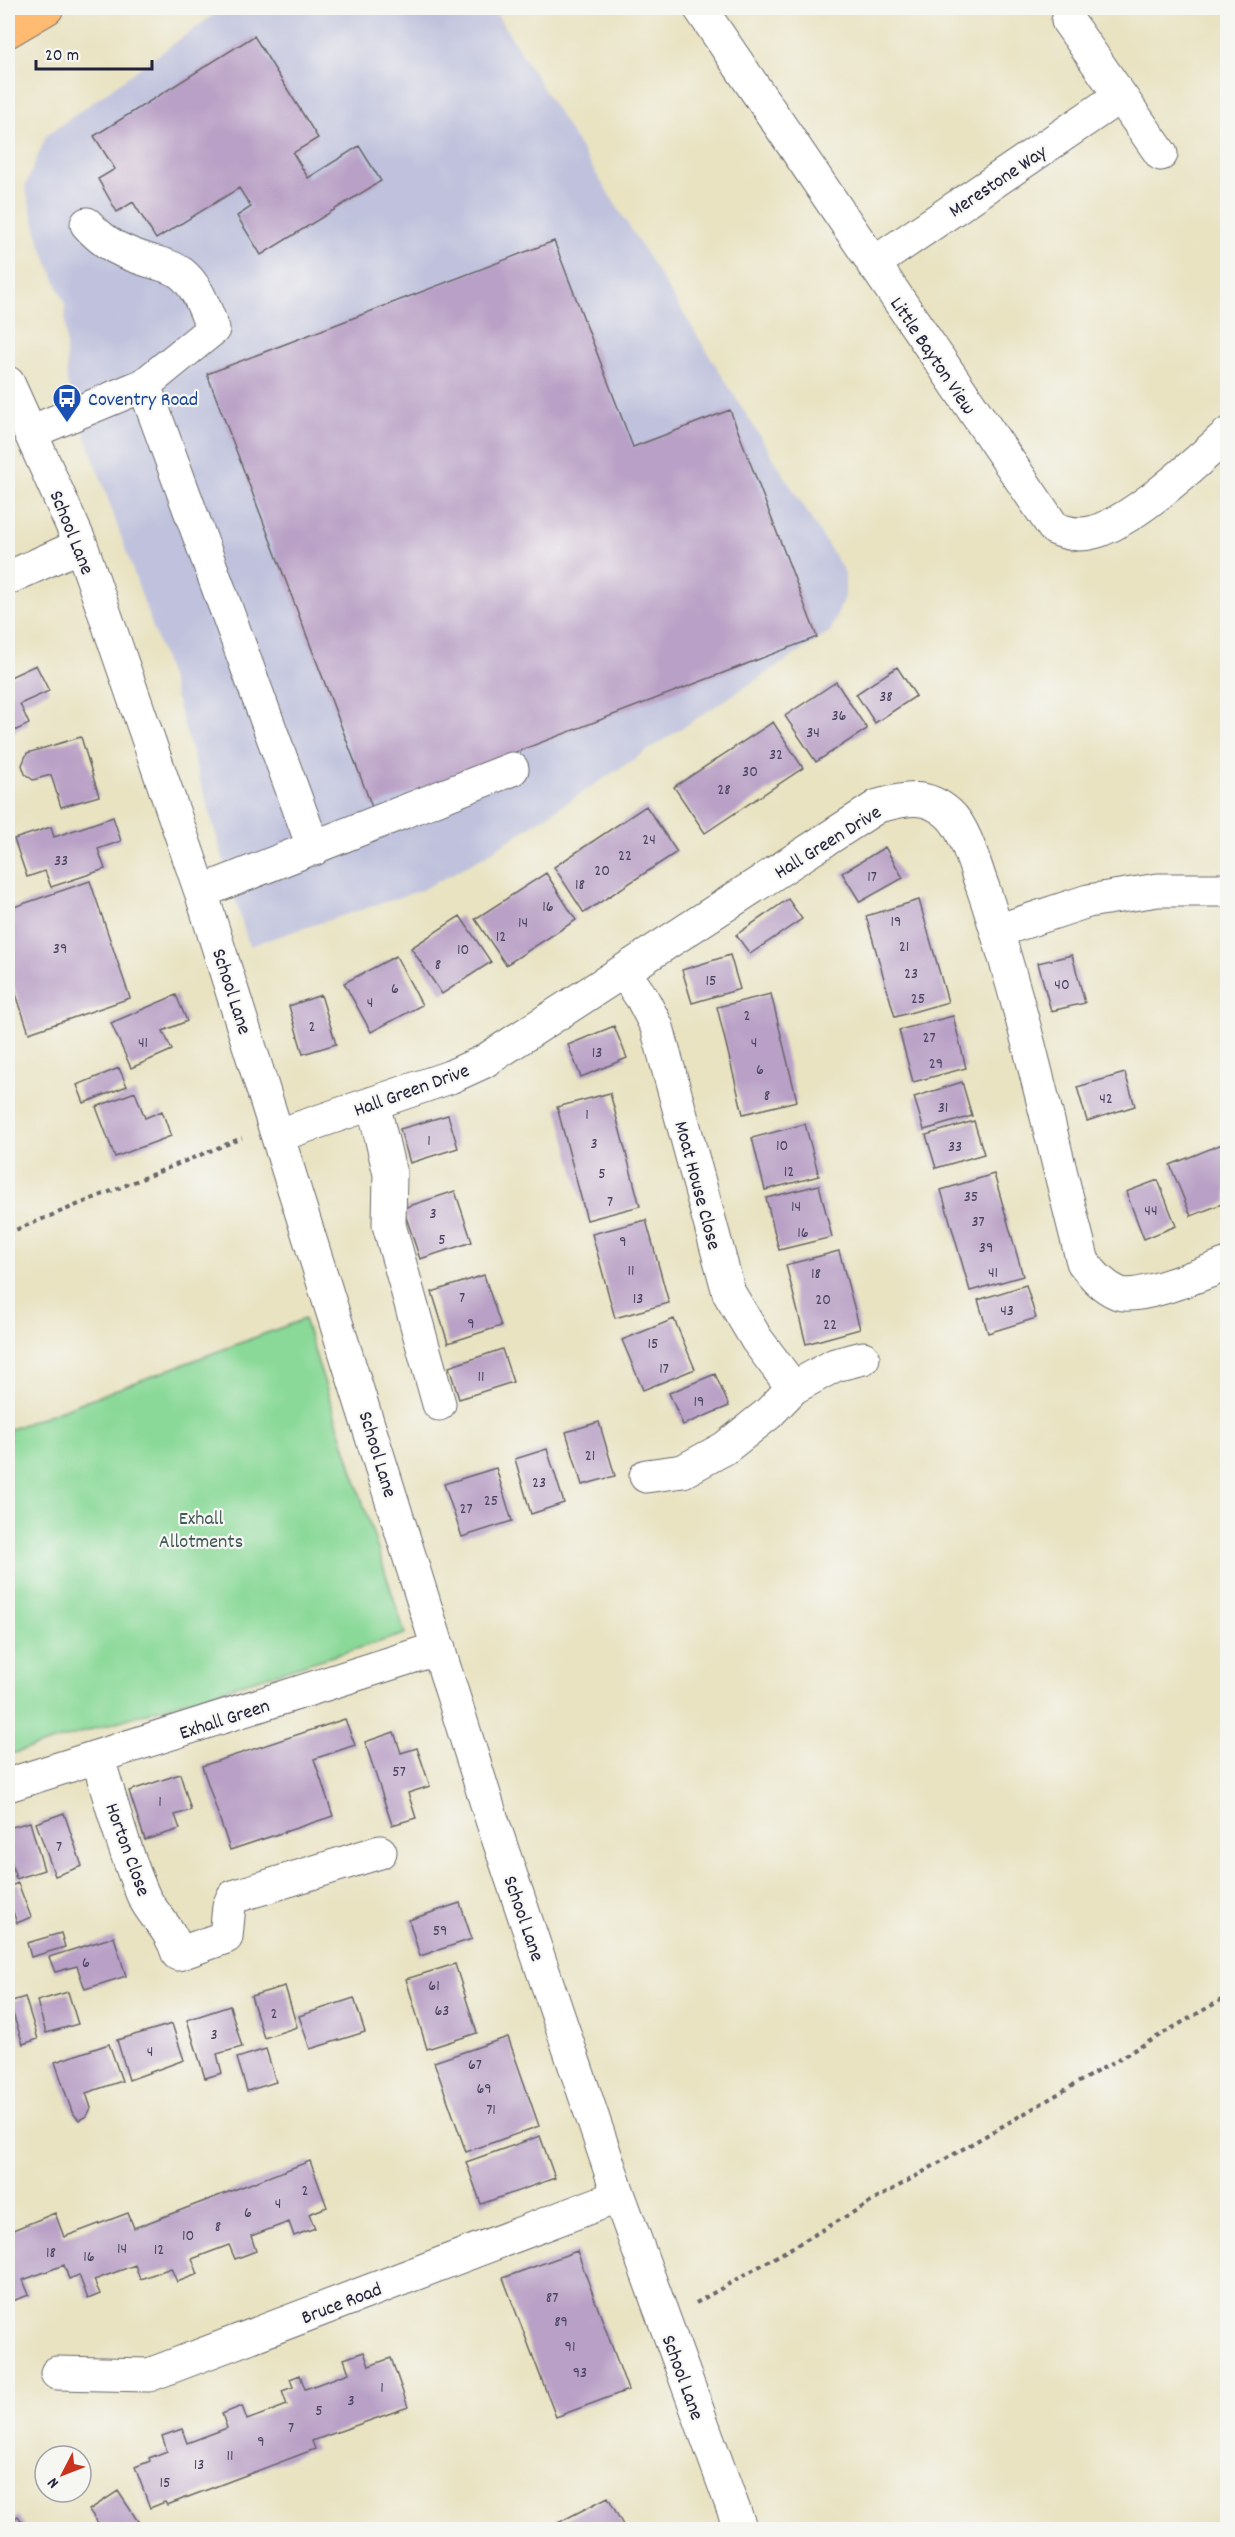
<svg xmlns="http://www.w3.org/2000/svg" width="1235" height="2537" font-family="Dekko,sans-serif">
  <rect width="100%" height="100%" fill="#f6f6f2"/>
  <filter id="ink" filterUnits="userSpaceOnUse"><feTurbulence type="fractalNoise" baseFrequency=".0167" numOctaves="2"/><feDisplacementMap in="SourceGraphic" scale="12" xChannelSelector="R" yChannelSelector="G"/><feConvolveMatrix kernelMatrix="1 2 1 2 8 2 1 2 1" color-interpolation-filters="sRGB"/></filter>
  <filter id="wash" filterUnits="userSpaceOnUse"><feTurbulence type="fractalNoise" baseFrequency=".008" numOctaves="4" result="noise"/><feDisplacementMap in="SourceGraphic" scale="24" xChannelSelector="R" yChannelSelector="G"/><feGaussianBlur stdDeviation="1.35" result="paint"/><feColorMatrix in="noise" values="0 0 0 0 0 0 0 0 0 0 0 0 0 0 0 0 0 1.4 0 .05"/><feComposite in="paint" operator="in"/></filter>
  <g filter="url(#wash)">
    <rect width="100%" height="100%" fill="#e9e3c2"/>
    <path fill="#c0c2dd" d="M 223,8 L 493,8 L 845,573 L 845,596 L 830,632 L 480,859 L 422,890 L 249,946 L 167,668 L 67,382 L 65,304 L 40,243 L 25,187 L 46,136 Z"/>
    <path fill="#8ad998" stroke="#567e6a" stroke-width="1.5" d="M 304,1319 L 405,1634 L 8,1755 L 8,1430 Z"/>
    <g id="blocks">
      <path fill="#b9a0c6" d="M 254,36 L 318,138 L 293,153 L 308,178 L 359,146 L 381,181 L 261,255 L 237,216 L 251,207 L 239,188 L 156,239 L 133,202 L 117,212 L 98,179 L 115,169 L 94,136 Z
        M 554,241 L 633,447 L 730,410 L 817,637 L 372,807 L 207,374 Z
        M 36,665 L 49,691 L 20,704 L 29,724 L 8,734 L 8,678 Z
        M 897,667 L 916,696 L 875,723 L 856,694 Z
        M 836,682 L 867,729 L 816,762 L 785,716 Z
        M 773,722 L 803,768 L 705,833 L 674,787 Z
        M 81,737 L 99,796 L 61,807 L 51,775 L 33,780 L 25,774 L 22,765 L 27,753 Z
        M 646,806 L 677,852 L 584,913 L 554,867 Z
        M 113,817 L 121,841 L 98,849 L 105,869 L 51,887 L 45,871 L 27,877 L 14,839 L 51,827 L 54,837 Z
        M 885,847 L 903,878 L 860,902 L 842,873 Z
        M 546,873 L 576,920 L 506,965 L 475,919 Z
        M 90,881 L 130,998 L 29,1033 L 13,985 L 8,986 L 8,909 Z
        M 788,899 L 802,919 L 750,954 L 736,935 Z
        M 919,900 L 948,1002 L 895,1017 L 866,916 Z
        M 460,916 L 491,962 L 442,994 L 411,948 Z
        M 730,955 L 740,989 L 692,1003 L 682,970 Z
        M 1072,955 L 1085,1003 L 1051,1011 L 1038,963 Z
        M 396,956 L 422,1005 L 371,1032 L 344,983 Z
        M 771,994 L 797,1101 L 743,1114 L 717,1007 Z
        M 176,995 L 187,1021 L 163,1031 L 172,1050 L 131,1068 L 111,1023 Z
        M 321,995 L 336,1044 L 303,1054 L 289,1006 Z
        M 953,1016 L 966,1068 L 913,1082 L 899,1030 Z
        M 614,1026 L 627,1058 L 581,1077 L 568,1045 Z
        M 119,1068 L 127,1086 L 84,1103 L 77,1085 Z
        M 1125,1073 L 1135,1106 L 1087,1121 L 1077,1087 Z
        M 962,1082 L 972,1116 L 924,1130 L 914,1097 Z
        M 135,1092 L 145,1118 L 162,1111 L 171,1136 L 115,1157 L 96,1107 Z
        M 610,1093 L 640,1206 L 587,1220 L 557,1107 Z
        M 448,1115 L 458,1148 L 410,1163 L 400,1129 Z
        M 974,1121 L 984,1154 L 936,1168 L 926,1135 Z
        M 805,1124 L 819,1176 L 765,1190 L 752,1138 Z
        M 1227,1142 L 1227,1202 L 1191,1216 L 1170,1165 Z
        M 994,1174 L 1023,1276 L 970,1291 L 941,1190 Z
        M 1158,1180 L 1176,1226 L 1144,1239 L 1126,1192 Z
        M 819,1185 L 832,1237 L 779,1250 L 766,1198 Z
        M 455,1191 L 472,1242 L 420,1259 L 403,1208 Z
        M 646,1220 L 669,1303 L 615,1318 L 592,1234 Z
        M 839,1251 L 860,1329 L 806,1344 L 786,1265 Z
        M 484,1275 L 501,1326 L 448,1343 L 432,1292 Z
        M 1026,1285 L 1036,1318 L 988,1333 L 978,1300 Z
        M 674,1319 L 695,1369 L 643,1390 L 622,1340 Z
        M 502,1349 L 513,1382 L 459,1399 L 449,1367 Z
        M 715,1374 L 729,1406 L 683,1425 L 669,1393 Z
        M 599,1422 L 615,1476 L 582,1485 L 566,1432 Z
        M 547,1449 L 564,1503 L 531,1514 L 515,1459 Z
        M 496,1468 L 512,1521 L 462,1537 L 444,1484 Z
        M 345,1719 L 355,1745 L 314,1759 L 333,1816 L 230,1850 L 202,1766 Z
        M 394,1732 L 401,1753 L 417,1748 L 430,1786 L 408,1793 L 416,1818 L 392,1825 L 365,1742 Z
        M 180,1774 L 191,1810 L 175,1815 L 180,1829 L 145,1840 L 129,1791 Z
        M 64,1813 L 82,1866 L 55,1876 L 36,1823 Z
        M 30,1822 L 44,1870 L 16,1879 L 8,1848 L 8,1828 Z
        M 18,1883 L 31,1917 L 17,1923 L 8,1898 L 8,1887 Z
        M 460,1903 L 472,1939 L 420,1956 L 409,1920 Z
        M 61,1933 L 65,1947 L 31,1957 L 27,1943 Z
        M 114,1937 L 126,1976 L 85,1989 L 77,1966 L 55,1972 L 49,1957 Z
        M 455,1964 L 477,2033 L 427,2049 L 406,1979 Z
        M 285,1986 L 297,2027 L 264,2038 L 251,1996 Z
        M 68,1992 L 78,2024 L 46,2033 L 37,2001 Z
        M 25,1997 L 38,2039 L 23,2044 L 9,2002 Z
        M 354,1998 L 365,2032 L 310,2049 L 299,2016 Z
        M 230,2006 L 242,2047 L 217,2054 L 222,2073 L 205,2078 L 187,2020 Z
        M 172,2024 L 184,2060 L 129,2080 L 117,2040 Z
        M 508,2037 L 539,2126 L 466,2152 L 434,2062 Z
        M 109,2044 L 122,2081 L 86,2093 L 91,2108 L 87,2116 L 79,2120 L 72,2112 L 55,2062 Z
        M 266,2049 L 276,2082 L 247,2091 L 237,2058 Z
        M 540,2136 L 555,2178 L 481,2204 L 466,2162 Z
        M 310,2161 L 327,2207 L 309,2214 L 315,2228 L 294,2236 L 289,2222 L 251,2236 L 256,2251 L 235,2259 L 229,2245 L 192,2259 L 198,2274 L 177,2282 L 171,2268 L 140,2279 L 135,2265 L 94,2280 L 100,2294 L 88,2299 L 79,2275 L 69,2279 L 64,2265 L 23,2280 L 29,2295 L 9,2302 L 8,2232 L 55,2213 L 64,2237 L 128,2213 L 134,2228 Z
        M 577,2251 L 628,2390 L 556,2417 L 503,2278 Z
        M 364,2352 L 369,2366 L 391,2358 L 408,2407 L 312,2441 L 315,2449 L 167,2505 L 165,2502 L 150,2508 L 135,2467 L 150,2461 L 149,2458 L 167,2451 L 162,2436 L 182,2429 L 187,2443 L 227,2428 L 222,2414 L 242,2406 L 247,2420 L 287,2405 L 282,2391 L 293,2387 L 290,2379 L 300,2375 L 305,2389 L 349,2373 L 344,2359 Z
        M 118,2491 L 143,2529 L 102,2529 L 89,2510 Z
        M 608,2497 L 625,2529 L 546,2529 Z
        M 18,2516 L 27,2529 L 8,2529 L 8,2523 Z"/>
    </g>
  </g>
  <g filter="url(#ink)">
    <use href="#blocks" fill-opacity="0" stroke="#68666a" stroke-width="1.5"/>
    <g fill="none" stroke-linecap="round" stroke-linejoin="round">
      <g stroke="#68666a" stroke-width="35">
        <path id="minor" d="M 700,8 L 1054,528 C 1067,534 1080,536 1094,532 C 1135,520 1195,463 1228,434
          M 1068,21 L 1161,154
          M 87,224 C 105,245 124,253 150,261 C 160,264 172,266 181,273 C 198,286 205,310 213,329 L 144,385
          M 873,264 L 1120,96
          M 8,383 L 81,545 L 201,892 L 492,1820 L 619,2196 L 741,2530
          M 31,432 L 144,385 L 314,849
          M 8,578 L 81,545
          M 201,892 L 512,769
          M 997,931 L 1088,901 L 1158,890 L 1228,890
          M 624,972 L 642,998 L 657,1027 L 729,1293 L 757,1340 L 793,1388
          M 373,1103 L 390,1174 L 389,1225 L 439,1404
          M 279,1135 L 450,1077 L 483,1062 L 878,806 C 906,799 926,793 949,814 C 966,829 975,868 983,888 C 1024,1010 1051,1138 1083,1262 C 1093,1275 1102,1286 1118,1293 C 1138,1301 1206,1272 1228,1264
          M 646,1476 L 683,1471 L 725,1448 L 768,1414 L 793,1388 L 835,1365 L 863,1358
          M 98,1759 C 112,1804 124,1851 143,1895 C 153,1917 170,1926 178,1954 L 226,1937 L 229,1906 L 233,1897 L 380,1852
          M 8,1785 L 439,1648
          M 57,2373 L 149,2375 L 619,2196"/>
      </g>
      <g stroke="#68666a" stroke-width="35">
        <path id="major" d="M 8,31 L 47,8"/>
      </g>
      <path stroke="#68666a" stroke-width="4" stroke-dasharray="4.5 4.5" stroke-linecap="butt" d="M 8,1233 L 242,1138
        M 696,2303 L 1228,1996"/>
      <use href="#minor" stroke="#fff" stroke-width="33"/>
      <use href="#major" stroke="#ffbb71" stroke-width="33"/>
    </g>
  </g>
  <defs>
    <g id="bus-pin" transform="scale(1.5)"><path d="M0 17L-7.5 6A9.5 9.5 0 1 1 7.5 6Z" fill="#1a4fb4" stroke="#f6f6f2"/><path d="M-5-6H5V4H4V6H2V4H-2V6H-4V4H-5ZM-3.5-4V0h7V-4ZM-3.5 1.2v1.5H-2V1.2ZM2 1.2v1.5H3.5V1.2Z" fill="#fff"/></g>
  </defs>
  <g fill-rule="evenodd">
    <use href="#bus-pin" x="67" y="398"/>
  </g>
  <g text-anchor="middle" stroke-width="4.5" stroke-linejoin="round" paint-order="stroke">
    <g font-size="16" fill="#48425e">
      <text x="886" y="701">38</text>
      <text x="839" y="720">36</text>
      <text x="813" y="737">34</text>
      <text x="776" y="759">32</text>
      <text x="750" y="776">30</text>
      <text x="724" y="794">28</text>
      <text x="649" y="844">24</text>
      <text x="625" y="860">22</text>
      <text x="61" y="865">33</text>
      <text x="602" y="875">20</text>
      <text x="872" y="881">17</text>
      <text x="580" y="889">18</text>
      <text x="548" y="911">16</text>
      <text x="896" y="926">19</text>
      <text x="523" y="927">14</text>
      <text x="501" y="941">12</text>
      <text x="904" y="951">21</text>
      <text x="60" y="953">39</text>
      <text x="463" y="954">10</text>
      <text x="438" y="969">8</text>
      <text x="911" y="978">23</text>
      <text x="711" y="985">15</text>
      <text x="1062" y="989">40</text>
      <text x="395" y="993">6</text>
      <text x="918" y="1003">25</text>
      <text x="370" y="1007">4</text>
      <text x="747" y="1020">2</text>
      <text x="312" y="1031">2</text>
      <text x="929" y="1042">27</text>
      <text x="143" y="1047">41</text>
      <text x="754" y="1047">4</text>
      <text x="597" y="1057">13</text>
      <text x="936" y="1068">29</text>
      <text x="760" y="1074">6</text>
      <text x="767" y="1100">8</text>
      <text x="1106" y="1103">42</text>
      <text x="943" y="1112">31</text>
      <text x="587" y="1119">1</text>
      <text x="429" y="1145">1</text>
      <text x="594" y="1148">3</text>
      <text x="782" y="1150">10</text>
      <text x="955" y="1151">33</text>
      <text x="789" y="1176">12</text>
      <text x="602" y="1178">5</text>
      <text x="971" y="1201">35</text>
      <text x="610" y="1206">7</text>
      <text x="796" y="1211">14</text>
      <text x="1151" y="1215">44</text>
      <text x="433" y="1218">3</text>
      <text x="978" y="1226">37</text>
      <text x="803" y="1237">16</text>
      <text x="442" y="1244">5</text>
      <text x="623" y="1246">9</text>
      <text x="986" y="1252">39</text>
      <text x="631" y="1275">11</text>
      <text x="993" y="1277">41</text>
      <text x="816" y="1278">18</text>
      <text x="462" y="1302">7</text>
      <text x="638" y="1303">13</text>
      <text x="823" y="1304">20</text>
      <text x="1007" y="1315">43</text>
      <text x="471" y="1328">9</text>
      <text x="830" y="1329">22</text>
      <text x="653" y="1348">15</text>
      <text x="664" y="1373">17</text>
      <text x="481" y="1381">11</text>
      <text x="699" y="1406">19</text>
      <text x="590" y="1460">21</text>
      <text x="539" y="1487">23</text>
      <text x="491" y="1505">25</text>
      <text x="466" y="1513">27</text>
      <text x="399" y="1776">57</text>
      <text x="160" y="1806">1</text>
      <text x="59" y="1851">7</text>
      <text x="440" y="1935">59</text>
      <text x="86" y="1967">6</text>
      <text x="434" y="1990">61</text>
      <text x="442" y="2015">63</text>
      <text x="274" y="2018">2</text>
      <text x="214" y="2039">3</text>
      <text x="150" y="2056">4</text>
      <text x="475" y="2069">67</text>
      <text x="484" y="2093">69</text>
      <text x="491" y="2114">71</text>
      <text x="305" y="2195">2</text>
      <text x="278" y="2208">4</text>
      <text x="248" y="2217">6</text>
      <text x="218" y="2231">8</text>
      <text x="188" y="2240">10</text>
      <text x="122" y="2253">14</text>
      <text x="159" y="2254">12</text>
      <text x="51" y="2257">18</text>
      <text x="89" y="2261">16</text>
      <text x="552" y="2302">87</text>
      <text x="561" y="2326">89</text>
      <text x="570" y="2351">91</text>
      <text x="580" y="2377">93</text>
      <text x="382" y="2392">1</text>
      <text x="351" y="2405">3</text>
      <text x="319" y="2415">5</text>
      <text x="291" y="2432">7</text>
      <text x="261" y="2446">9</text>
      <text x="230" y="2460">11</text>
      <text x="199" y="2469">13</text>
      <text x="165" y="2487">15</text>
    </g>
    <g font-size="20" fill="#22223b" stroke="#f6f6f2">
      <text transform="translate(997 180) rotate(-34)" y="7">Merestone Way</text>
      <text transform="translate(934 355) rotate(56)" y="7">Little Bayton View</text>
      <text transform="translate(73 532) rotate(68)" y="7">School Lane</text>
      <text transform="translate(827 841) rotate(-32)" y="7">Hall Green Drive</text>
      <text transform="translate(233 991) rotate(72)" y="7">School Lane</text>
      <text transform="translate(411 1089) rotate(-20)" y="7">Hall Green Drive</text>
      <text transform="translate(699 1185) rotate(75)" y="7">Moat House Close</text>
      <text transform="translate(379 1454) rotate(73)" y="7">School Lane</text>
      <text transform="translate(224 1718) rotate(-18)" y="7">Exhall Green</text>
      <text transform="translate(129 1849) rotate(70)" y="7">Horton Close</text>
      <text transform="translate(525 1918) rotate(71)" y="7">School Lane</text>
      <text transform="translate(341 2302) rotate(-21)" y="7">Bruce Road</text>
      <text transform="translate(684 2377) rotate(70)" y="7">School Lane</text>
    </g>
    <g font-size="20" fill="#164399" stroke="#f6f6f2" text-anchor="start">
      <text x="88" y="405">Coventry Road</text>
    </g>
    <g font-size="20" fill="#415957" stroke="#f6f6f2">
      <text x="201" y="1524">Exhall<tspan x="201" dy="23">Allotments</tspan></text>
    </g>
  </g>
  <rect width="1235" height="2537" fill="none" stroke="#f6f6f2" stroke-width="30"/>
  <g transform="translate(63 2474) rotate(228)"><circle r="28" fill="#f6f6f2" stroke="#a1a1a9" stroke-width="1.5"/>
  <path d="M0-4.5L10 22L0 15L-10 22Z" fill="#c8321e"/>
  <text y="-9" font-size="16" font-weight="bold" text-anchor="middle" fill="#22223b">N</text>
  </g>
  <path d="M36 60v9h116v-9" fill="none" stroke="#22223b" stroke-width="3"/>
  <text x="45" y="60" font-size="18" fill="#22223b" stroke="#f6f6f2" stroke-width="4.5" paint-order="stroke">20 m</text>
</svg>
